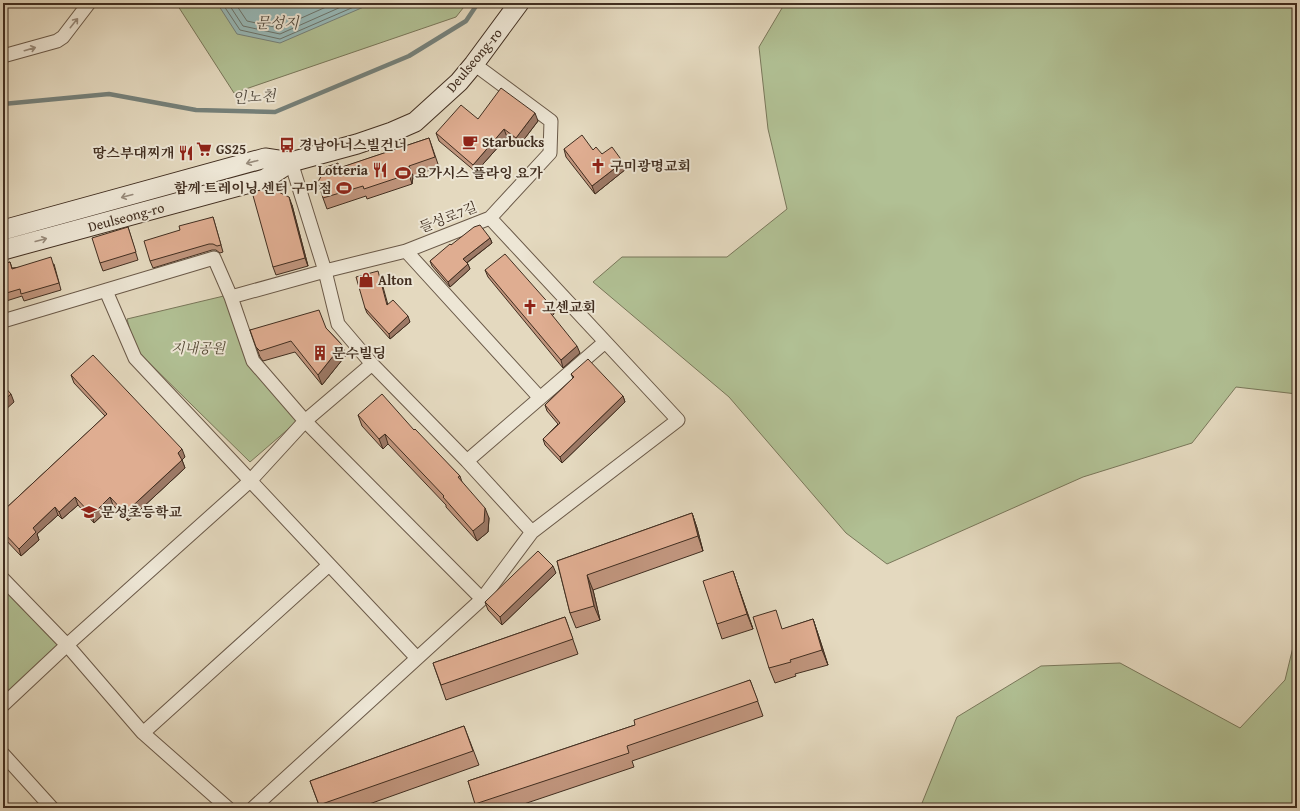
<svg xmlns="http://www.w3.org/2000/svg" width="1300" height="811" font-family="'Gentium Book Plus','Noto Serif KR',serif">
  <rect width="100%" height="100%" fill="#e4d9bf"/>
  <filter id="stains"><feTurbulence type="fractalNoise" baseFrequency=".005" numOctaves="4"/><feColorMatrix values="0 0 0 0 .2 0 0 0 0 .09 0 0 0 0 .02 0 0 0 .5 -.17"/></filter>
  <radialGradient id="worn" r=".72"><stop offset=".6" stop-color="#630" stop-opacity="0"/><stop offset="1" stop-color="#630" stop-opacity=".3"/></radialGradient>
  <path fill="#b1c094" stroke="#79775a" d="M 176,3 L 467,3 L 456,17 L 234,93 Z
    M 785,3 L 1297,3 L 1297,394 L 1236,387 L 1192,443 L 1083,477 L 887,564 L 846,533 L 729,397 L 593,282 L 622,257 L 727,257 L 787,209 L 768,129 L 759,47 Z
    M 228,295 L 251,362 L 301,418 L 250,462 L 135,349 L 127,319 Z
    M 3,581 L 67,645 L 3,699 Z
    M 1297,585 L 1297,808 L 920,808 L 957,717 L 1041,666 L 1120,663 L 1240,728 L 1285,680 L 1295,639 L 1293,587 Z"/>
  <path fill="#97b9b8" stroke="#75817b" d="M 217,3 L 373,3 L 280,43 L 237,34 Z"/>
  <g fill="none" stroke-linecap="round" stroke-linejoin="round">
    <path stroke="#6c746c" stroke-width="1" d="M 222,3 L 240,30 L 280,39 L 363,3
      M 228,3 L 243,26 L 280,34 L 350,3
      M 235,3 L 247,21 L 279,28 L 335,3"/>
    <path stroke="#75817b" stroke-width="4.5" d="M 3,104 L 109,94 L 196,110 L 275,112 L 409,56 L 466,21 L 478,3"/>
    <g stroke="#6a5948" stroke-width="15">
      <path id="street" d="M 3,56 L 57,41 L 63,37 L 89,3
        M 291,162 L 325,271 L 338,324 L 372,364 L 467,461 L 532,532
        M 406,251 L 540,398
        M 106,291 L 135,358 L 417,658
        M 231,297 L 325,271 L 406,251 L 490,218 L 550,153 L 551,121 L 474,64
        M 3,321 L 214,258 L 231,297 L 253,361 L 305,421 L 482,599
        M 467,461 L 605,342
        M 3,579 L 67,645 L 143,733 L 228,808
        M 3,705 L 67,645 L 250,481 L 305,421 L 372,364
        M 143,733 L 329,565
        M 3,754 L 52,808
        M 253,808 L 482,599 L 532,532 L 678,420 L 490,218"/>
    </g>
    <g stroke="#412e20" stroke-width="21">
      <path id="secondary" d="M 3,230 L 265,158 L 291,162
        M 3,250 L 265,179 L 291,162 L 357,144 L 392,132 L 415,122 L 459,82 L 474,64 L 519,3"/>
    </g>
    <use href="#street" stroke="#ede6d5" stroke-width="13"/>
    <use href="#secondary" stroke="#ede6d5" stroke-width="19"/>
  </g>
  <path fill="#c0957d" stroke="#412e20" d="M 478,119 L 538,121 L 519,146 L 507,137 L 476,172 L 439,141 L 436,133 Z
    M 429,138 L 439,167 L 413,176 L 412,184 L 367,199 L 366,196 L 327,209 L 323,198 L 340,168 Z
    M 564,149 L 593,150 L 602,154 L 626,169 L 595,194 L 566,157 Z
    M 292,205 L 308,266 L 276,275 L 273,267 Z
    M 213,217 L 223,252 L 220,253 L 216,250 L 212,250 L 153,268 L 150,261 L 180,230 Z
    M 128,227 L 138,260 L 103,271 L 100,263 Z
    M 490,238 L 492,243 L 467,263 L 470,269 L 450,287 L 432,266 L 430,261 L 451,245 Z
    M 10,262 L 12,268 L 54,264 L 61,290 L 24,301 L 22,296 L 3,302 L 3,264 Z
    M 485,270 L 552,307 L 554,314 L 552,316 L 580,353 L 563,368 L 488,277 Z
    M 380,276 L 388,305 L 410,322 L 390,339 L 367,313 L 365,308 Z
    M 326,328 L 342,345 L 346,355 L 322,385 L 295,352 L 263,361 L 260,357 L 250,330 Z
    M 571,374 L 623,396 L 625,402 L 562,463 L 545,445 L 543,439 L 558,424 L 547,411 L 545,405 L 573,378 Z
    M 71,375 L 185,457 L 182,460 L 185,468 L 128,521 L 113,505 L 94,523 L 78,505 L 62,519 L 58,515 L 37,534 L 39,540 L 21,556 L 3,537 L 3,511 L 105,416 L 74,383 Z
    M 358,415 L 414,430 L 460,476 L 462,482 L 489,518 L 488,532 L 477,541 L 446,507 L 446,505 L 388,444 L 383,449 L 362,426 Z
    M 692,513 L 697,528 L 703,551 L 593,590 L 600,620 L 576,628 L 570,613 L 557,561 Z
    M 556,573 L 502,625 L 488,610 L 485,602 Z
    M 738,586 L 753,629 L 722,639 L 717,624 Z
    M 565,617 L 578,654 L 446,700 L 433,663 Z
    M 813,619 L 818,634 L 828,665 L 795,674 L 796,676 L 775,683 L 769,668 L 783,629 Z
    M 750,680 L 763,716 L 632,761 L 634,767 L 512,808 L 477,808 L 468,781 L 635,725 Z
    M 464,726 L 479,765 L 358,808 L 320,808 L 310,781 Z"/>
  <path fill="#9c7966" stroke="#412e20" d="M 535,113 L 538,121 L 519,146 L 516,138 Z
    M 504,129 L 507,137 L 476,172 L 473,165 Z
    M 623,162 L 626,169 L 595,194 L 592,186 Z
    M 409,166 L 413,176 L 412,184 L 409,174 Z
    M 289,197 L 292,205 L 308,266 L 305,258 Z
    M 490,238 L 492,243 L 465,264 L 463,259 Z
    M 468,264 L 470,269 L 450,287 L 448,282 Z
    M 552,307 L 554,314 L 550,318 L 548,310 Z
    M 408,316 L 410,322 L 390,339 L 389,334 Z
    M 342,345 L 346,355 L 322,385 L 318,375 Z
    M 577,346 L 580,353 L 563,368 L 561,360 Z
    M 11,394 L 14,402 L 3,412 L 3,401 Z
    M 623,396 L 625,402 L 562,463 L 560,457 Z
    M 385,434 L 388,444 L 383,449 L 379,439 Z
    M 182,449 L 185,457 L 181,461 L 178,453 Z
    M 182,460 L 185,468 L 128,521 L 125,513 Z
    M 75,497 L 78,505 L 62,519 L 59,512 Z
    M 110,497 L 113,505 L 94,523 L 92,515 Z
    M 55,507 L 58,515 L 37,534 L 39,540 L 21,556 L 19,549 L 33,528 Z
    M 485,508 L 489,518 L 488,532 L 477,541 L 473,531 Z
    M 692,513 L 697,528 L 703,551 L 698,536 Z
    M 553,566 L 556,573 L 502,625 L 500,617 Z
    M 733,571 L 738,586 L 753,629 L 747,614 Z
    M 587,575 L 593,590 L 600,620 L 594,606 Z
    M 813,619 L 818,634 L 828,665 L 822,650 Z"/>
  <path fill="#dfad91" stroke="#412e20" d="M 501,88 L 535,113 L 516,138 L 504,129 L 473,165 L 436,133 L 461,105 L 478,119 Z
    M 582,135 L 593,150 L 596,147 L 602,154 L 612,147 L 623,162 L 592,186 L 564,149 Z
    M 429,138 L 435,157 L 409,166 L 409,174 L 364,189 L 363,186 L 323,198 L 318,182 L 326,167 L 338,163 L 339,168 Z
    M 270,188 L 289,197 L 305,258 L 273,267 L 252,192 Z
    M 213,217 L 221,245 L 217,246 L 213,244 L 209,244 L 150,261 L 144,241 L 180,230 L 179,226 Z
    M 480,225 L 490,238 L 463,259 L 468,264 L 448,282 L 430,261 L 450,244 L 451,245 L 474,227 Z
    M 128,227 L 136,252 L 100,263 L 92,238 Z
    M 505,254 L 552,307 L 548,310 L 577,346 L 561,360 L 485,270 Z
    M 51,257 L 59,283 L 21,294 L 20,289 L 3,294 L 3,264 L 10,262 L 12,269 Z
    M 378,271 L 387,305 L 393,300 L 408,316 L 389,334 L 365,308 L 356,277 Z
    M 319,310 L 326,328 L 342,345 L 318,375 L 291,341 L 260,351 L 256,347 L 250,330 Z
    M 93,355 L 182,449 L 178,453 L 182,460 L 125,513 L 110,497 L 92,515 L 75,497 L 59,512 L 55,507 L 33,528 L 36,532 L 19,549 L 3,532 L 3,511 L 107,414 L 71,375 Z
    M 588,359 L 623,396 L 560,457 L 543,439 L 560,423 L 545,405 L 574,377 L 571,374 Z
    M 3,385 L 11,394 L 3,401 Z
    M 382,394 L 414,430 L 415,429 L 460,476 L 458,477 L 485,508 L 484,522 L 473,531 L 443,497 L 444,496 L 385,434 L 379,439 L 358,415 Z
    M 692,513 L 698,536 L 587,575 L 594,606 L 570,613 L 557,561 Z
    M 538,551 L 553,566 L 500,617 L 485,602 Z
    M 733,571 L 747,614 L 717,624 L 703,581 Z
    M 776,610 L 782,629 L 813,619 L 822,650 L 790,660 L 791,662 L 769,668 L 753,617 Z
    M 565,617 L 573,639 L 441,685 L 433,663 Z
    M 750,680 L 758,701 L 627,746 L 629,753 L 475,804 L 468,781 L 635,725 L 634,720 Z
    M 464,726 L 473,751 L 319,805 L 310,781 Z"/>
  <defs><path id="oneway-shaft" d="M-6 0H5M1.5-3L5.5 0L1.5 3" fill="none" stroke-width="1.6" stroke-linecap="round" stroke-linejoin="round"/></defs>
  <g stroke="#978a7a">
    <use href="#oneway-shaft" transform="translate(74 23) rotate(-51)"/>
    <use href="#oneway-shaft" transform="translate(30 49) rotate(-16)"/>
    <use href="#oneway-shaft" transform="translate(252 162) rotate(165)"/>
    <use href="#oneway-shaft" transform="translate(127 196) rotate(165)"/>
    <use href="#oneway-shaft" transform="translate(41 240) rotate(-15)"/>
  </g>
  <defs>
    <g id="cafe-bare" transform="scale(1.2)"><path d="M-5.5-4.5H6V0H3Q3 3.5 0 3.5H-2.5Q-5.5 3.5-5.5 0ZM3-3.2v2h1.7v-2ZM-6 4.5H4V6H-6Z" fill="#8f2418" stroke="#ede6d5" stroke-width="2.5" paint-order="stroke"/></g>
    <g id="bus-bare" transform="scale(1.2)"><path d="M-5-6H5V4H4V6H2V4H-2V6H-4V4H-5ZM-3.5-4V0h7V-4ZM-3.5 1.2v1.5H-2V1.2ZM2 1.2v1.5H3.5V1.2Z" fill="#8f2418" stroke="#ede6d5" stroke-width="2.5" paint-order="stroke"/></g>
    <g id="supermarket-bare" transform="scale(1.2)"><path d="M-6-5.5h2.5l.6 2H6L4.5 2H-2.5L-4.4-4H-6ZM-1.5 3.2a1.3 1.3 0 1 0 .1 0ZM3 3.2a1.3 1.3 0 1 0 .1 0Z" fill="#8f2418" stroke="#ede6d5" stroke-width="2.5" paint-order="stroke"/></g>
    <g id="restaurant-bare" transform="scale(1.2)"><path d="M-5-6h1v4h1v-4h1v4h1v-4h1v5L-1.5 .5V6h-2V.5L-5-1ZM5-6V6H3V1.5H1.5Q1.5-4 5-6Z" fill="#8f2418" stroke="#ede6d5" stroke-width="2.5" paint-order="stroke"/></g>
    <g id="church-bare" transform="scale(1.2)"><path d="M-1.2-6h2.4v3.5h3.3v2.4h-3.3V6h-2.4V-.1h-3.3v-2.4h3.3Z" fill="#8f2418" stroke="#ede6d5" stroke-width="2.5" paint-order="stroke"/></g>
    <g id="stadium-bare" transform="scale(1.2)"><path d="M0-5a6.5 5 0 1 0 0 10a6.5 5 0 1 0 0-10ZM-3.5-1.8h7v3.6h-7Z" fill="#8f2418" stroke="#ede6d5" stroke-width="2.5" paint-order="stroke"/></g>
    <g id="shop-bare" transform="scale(1.2)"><path d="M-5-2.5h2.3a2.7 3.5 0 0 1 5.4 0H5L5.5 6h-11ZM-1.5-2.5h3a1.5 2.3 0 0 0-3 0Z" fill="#8f2418" stroke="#ede6d5" stroke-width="2.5" paint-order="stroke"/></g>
    <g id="building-bare" transform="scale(1.2)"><path d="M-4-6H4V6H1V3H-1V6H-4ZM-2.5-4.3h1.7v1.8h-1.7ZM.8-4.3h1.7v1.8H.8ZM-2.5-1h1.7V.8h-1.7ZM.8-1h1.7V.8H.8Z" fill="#8f2418" stroke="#ede6d5" stroke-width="2.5" paint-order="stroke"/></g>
    <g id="school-bare" transform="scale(1.2)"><path d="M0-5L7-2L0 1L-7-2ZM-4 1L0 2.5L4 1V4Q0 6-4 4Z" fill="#8f2418" stroke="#ede6d5" stroke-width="2.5" paint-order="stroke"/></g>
  </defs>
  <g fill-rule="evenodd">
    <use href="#cafe-bare" x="470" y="142"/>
    <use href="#bus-bare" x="287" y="145"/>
    <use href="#supermarket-bare" x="204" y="149"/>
    <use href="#restaurant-bare" x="186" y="153"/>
    <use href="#church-bare" x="598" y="166"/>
    <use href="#restaurant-bare" x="380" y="170"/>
    <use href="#stadium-bare" x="403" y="173"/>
    <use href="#stadium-bare" x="344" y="188"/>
    <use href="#shop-bare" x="366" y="280"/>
    <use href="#church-bare" x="530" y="307"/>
    <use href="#building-bare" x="320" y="353"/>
    <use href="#school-bare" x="89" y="512"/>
  </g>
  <g text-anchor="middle" stroke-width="4" stroke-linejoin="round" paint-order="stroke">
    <g font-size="14" fill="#412e20" stroke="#ede6d5">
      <text transform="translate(474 60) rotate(-50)" y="5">Deulseong-ro</text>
      <text transform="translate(126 217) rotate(-15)" y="5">Deulseong-ro</text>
      <text transform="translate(448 217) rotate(-21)" y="5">들성로7길</text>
    </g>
    <g font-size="14" font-weight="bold" fill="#412e20" stroke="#ede6d5" text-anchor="start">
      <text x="482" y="147">Starbucks</text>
      <text x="299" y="150">경남아너스빌건너</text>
      <text x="216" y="154">GS25</text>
      <text x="174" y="158" text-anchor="end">땅스부대찌개</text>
      <text x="610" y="171">구미광명교회</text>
      <text x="368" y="175" text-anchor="end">Lotteria</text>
      <text x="415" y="178">요가시스 플라잉 요가</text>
      <text x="332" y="193" text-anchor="end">함께 트레이닝 센터 구미점</text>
      <text x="378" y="285">Alton</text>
      <text x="542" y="312">고센교회</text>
      <text x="332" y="358">문수빌딩</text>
      <text x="101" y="517">문성초등학교</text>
    </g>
    <g font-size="14" font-style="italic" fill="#574b37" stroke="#ede6d5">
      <text x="198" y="353">지내공원</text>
    </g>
    <g font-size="15" font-style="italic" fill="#524a3e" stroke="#ede6d5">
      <text x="277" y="28">문성지</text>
      <text transform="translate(254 97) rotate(-3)" y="5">인노천</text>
    </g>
  </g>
  <rect width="1300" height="811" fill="none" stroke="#e4d9bf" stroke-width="16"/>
  <rect x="4" y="4" width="1292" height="803" fill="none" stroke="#412e20" stroke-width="2"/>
  <rect x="8" y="8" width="1284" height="795" fill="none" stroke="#412e20"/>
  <rect width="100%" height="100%" filter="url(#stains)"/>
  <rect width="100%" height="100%" fill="url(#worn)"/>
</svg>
